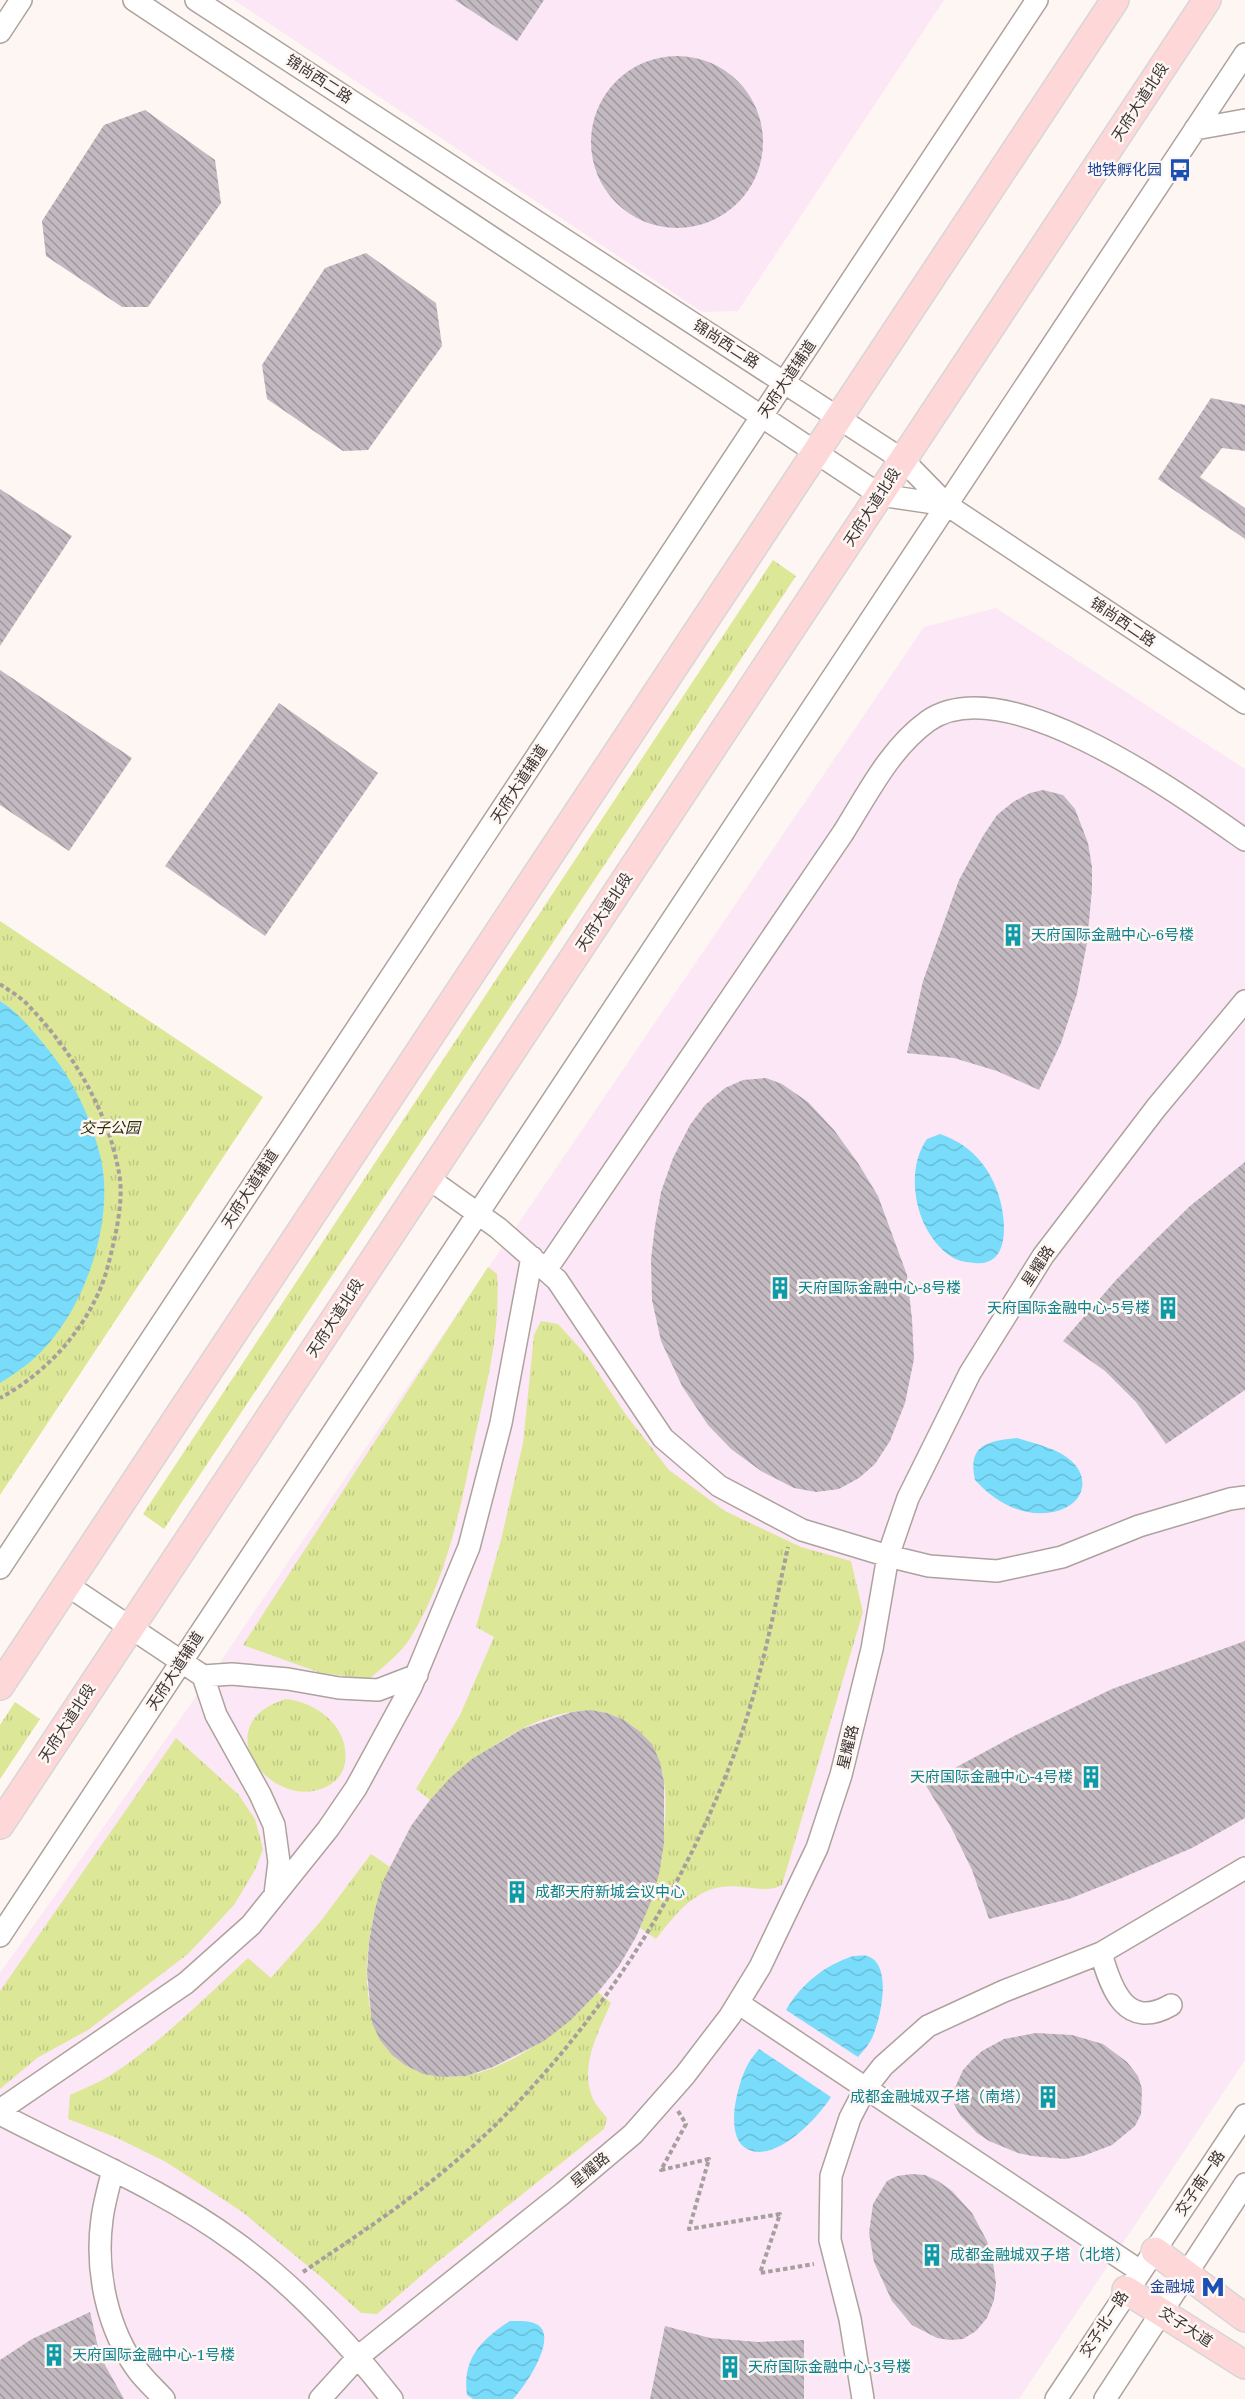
<svg xmlns="http://www.w3.org/2000/svg" width="1245" height="2399" font-family="'Noto Serif','Noto Sans SC',serif">
  <defs>
    <pattern id="grass-tufts" width="24" height="20" patternUnits="userSpaceOnUse" patternTransform="scale(1.5)"><rect width="24" height="20" fill="#dce898"/><path d="M3 7l-1-3M5 7V3M7 7l1-3M15 17l-1-3M17 17v-4M19 17l1-3" fill="none" stroke="#bec883"/></pattern>
    <pattern id="water-waves" width="16" height="10" patternUnits="userSpaceOnUse" patternTransform="scale(1.5)"><rect width="16" height="10" fill="#78dcfa"/><path d="M0 5q4-4 8 0t8 0" fill="none" stroke="#69bdd7"/></pattern>
    <pattern id="building-back-hatch" width="6" height="6" patternUnits="userSpaceOnUse" patternTransform="scale(1.5)"><rect width="6" height="6" fill="#c3b9c1"/><path d="M-1 5l2 2M0 0l6 6M5-1l2 2" fill="none" stroke="#9f979d"/></pattern>
  </defs>
  <rect width="100%" height="100%" fill="#fef6f3"/>
  <path fill="#fce7f6" d="M 234,0 L 944,0 L 738,311 L 702,312 Z
    M 996,608 L 1245,769 L 1245,2060 L 1019,2399 L 0,2399 L 0,1973 L 212,1674 L 924,627 Z"/>
  <path fill="url(#grass-tufts)" d="M 773,560 L 796,576 L 164,1529 L 143,1514 Z
    M 0,921 L 263,1097 L 0,1495 Z
    M 488,1267 L 497,1274 C 501,1330 487,1383 475,1437 C 461,1506 448,1576 411,1637 C 401,1653 383,1667 369,1679 L 321,1673 L 243,1645 Z
    M 541,1321 L 558,1324 L 587,1356 L 626,1415 L 669,1470 L 725,1511 L 801,1547 L 851,1561 L 863,1612 L 782,1885 C 769,1892 757,1888 742,1887 C 700,1881 679,1910 656,1939 L 640,1928 C 655,1892 663,1857 665,1818 C 667,1782 663,1748 631,1725 C 569,1679 472,1755 430,1800 L 416,1789 L 460,1715 L 494,1637 L 476,1627 L 501,1540 L 523,1443 L 534,1335 Z
    M 286,1699 C 316,1702 350,1727 345,1762 C 344,1771 339,1779 331,1784 C 277,1819 200,1725 286,1699 Z
    M 15,1702 L 40,1719 L 0,1779 L 0,1725 Z
    M 176,1738 L 238,1794 L 255,1819 L 263,1849 L 255,1870 L 234,1905 L 188,1954 L 88,2030 L 37,2058 L 0,2089 L 0,1991 Z
    M 371,1854 L 390,1867 C 375,1900 365,1948 367,1983 C 370,2018 377,2051 411,2068 C 476,2101 555,2036 598,1992 L 611,2003 C 598,2033 579,2066 593,2099 C 596,2105 602,2112 607,2118 L 604,2129 L 430,2268 L 377,2314 L 361,2313 L 320,2276 L 241,2211 L 166,2162 L 115,2137 L 68,2119 L 70,2095 C 83,2089 98,2083 111,2075 C 161,2043 204,1998 248,1958 L 271,1978 L 320,1922 Z"/>
  <path fill="url(#water-waves)" d="M 0,1001 C 20,1013 36,1035 51,1053 C 74,1082 91,1118 100,1155 C 115,1214 89,1297 49,1343 C 36,1359 18,1372 0,1383 Z
    M 940,1134 C 969,1144 988,1164 998,1193 C 1006,1217 1012,1268 974,1263 C 966,1262 958,1261 952,1257 C 916,1234 903,1173 927,1139 Z
    M 1017,1438 C 1033,1443 1051,1447 1065,1456 C 1093,1474 1086,1506 1053,1512 C 1023,1518 995,1502 975,1480 C 967,1444 989,1441 1017,1438 Z
    M 853,1956 C 857,1956 864,1955 867,1956 C 894,1964 880,2021 872,2038 C 869,2045 863,2051 858,2057 L 786,2010 C 802,1983 824,1966 853,1956 Z
    M 759,2049 L 831,2097 C 818,2118 775,2164 747,2149 C 724,2137 737,2087 746,2068 C 749,2061 754,2055 759,2049 Z
    M 510,2321 C 518,2321 531,2320 538,2325 C 558,2338 525,2387 513,2399 L 473,2399 L 467,2395 C 462,2358 482,2339 510,2321 Z"/>
  <path fill="url(#building-back-hatch)" d="M 455,0 L 544,0 L 517,41 Z
    M591 142a86 86 0 1 1 172 0a86 86 0 1 1-172 0Z
    M 145,110 L 215,160 L 221,203 L 148,307 L 122,307 L 46,256 L 42,221 L 104,125 Z
    M 366,253 L 436,303 L 442,346 L 368,450 L 343,451 L 267,399 L 262,365 L 325,268 Z
    M 1211,398 L 1245,405 L 1245,451 L 1222,448 L 1200,477 L 1245,508 L 1245,539 L 1158,479 Z
    M 0,489 L 72,536 L 0,646 Z
    M 0,670 L 132,758 L 69,851 L 0,805 Z
    M 279,703 L 378,773 L 265,936 L 165,866 Z
    M 1043,790 L 1063,795 L 1075,809 L 1088,843 L 1092,867 L 1092,889 L 1087,943 L 1077,994 L 1061,1043 L 1039,1090 L 997,1071 L 954,1058 L 907,1053 L 923,981 L 959,880 L 983,836 L 997,815 L 1013,802 L 1030,793 Z
    M 766,1078 L 782,1084 L 808,1102 L 834,1130 L 858,1163 L 878,1196 L 907,1275 L 912,1319 L 914,1359 L 905,1403 L 890,1441 L 875,1464 L 859,1478 L 839,1489 L 816,1492 L 794,1488 L 761,1471 L 731,1449 L 708,1425 L 682,1386 L 661,1341 L 652,1300 L 651,1259 L 655,1226 L 661,1192 L 673,1158 L 690,1125 L 705,1105 L 725,1088 L 743,1080 Z
    M 1245,1162 L 1245,1390 L 1166,1444 L 1136,1402 L 1105,1371 L 1063,1341 L 1116,1280 L 1151,1244 L 1190,1206 Z
    M 1245,1641 L 1245,1818 L 1192,1848 L 1117,1880 L 1069,1899 L 989,1919 L 972,1870 L 950,1825 L 925,1784 L 1016,1735 L 1112,1689 Z
    M 590,1710 L 607,1713 L 624,1720 L 639,1731 L 652,1744 L 660,1762 L 664,1782 L 664,1843 L 659,1874 L 650,1904 L 636,1937 L 619,1966 L 598,1992 L 571,2020 L 544,2041 L 493,2067 L 466,2076 L 442,2077 L 423,2074 L 405,2065 L 392,2055 L 380,2040 L 372,2023 L 367,1973 L 369,1942 L 375,1909 L 383,1881 L 411,1826 L 430,1800 L 450,1778 L 472,1759 L 522,1729 L 572,1712 Z
    M 1036,2033 L 1072,2035 L 1103,2044 L 1127,2062 L 1138,2076 L 1142,2089 L 1141,2114 L 1135,2126 L 1112,2145 L 1083,2156 L 1065,2159 L 1032,2156 L 1018,2153 L 989,2141 L 977,2133 L 960,2115 L 954,2104 L 953,2092 L 963,2070 L 972,2060 L 982,2051 L 1004,2039 Z
    M 912,2174 L 925,2175 L 938,2181 L 952,2191 L 972,2213 L 987,2241 L 993,2263 L 996,2283 L 994,2300 L 987,2318 L 976,2331 L 963,2339 L 950,2340 L 937,2338 L 912,2325 L 892,2301 L 874,2262 L 869,2233 L 873,2204 L 887,2181 L 897,2176 Z
    M 90,2312 L 100,2356 L 124,2399 L 0,2399 L 0,2360 L 32,2339 Z
    M 665,2326 L 710,2338 L 758,2342 L 804,2340 L 804,2399 L 650,2399 Z"/>
  <g fill="none" stroke-linecap="round" stroke-linejoin="round">
    <g stroke="#aea29d" stroke-width="24">
      <path id="minor" d="M 134,0 L 880,495 L 947,505
        M 196,0 L 903,460 L 947,505 L 1245,703
        M 0,32 L 21,0
        M 1195,129 L 1245,120
        M 428,1178 L 498,1228 L 557,1280 L 663,1438 L 719,1486 L 802,1530 L 888,1556 L 929,1566 L 997,1571 L 1062,1557 L 1139,1526 L 1230,1499 L 1245,1497
        M 546,1270 L 843,833 C 867,795 890,748 928,721 C 1005,667 1181,795 1245,840
        M 0,1568 L 1037,0
        M 67,1585 L 203,1676 L 216,1715 L 260,1794 L 274,1825 L 279,1862 L 275,1894
        M 203,1676 L 232,1674 L 288,1679 L 339,1688 L 378,1690 L 417,1675
        M 0,1936 L 1245,54
        M 1101,1953 C 1111,1989 1126,2031 1171,2005
        M 738,2003 L 1140,2271
        M 0,2110 L 186,1983 L 251,1925 L 328,1829 L 356,1788 L 411,1687 L 469,1547 L 501,1423 L 532,1257
        M 0,2114 C 78,2155 163,2189 235,2242 C 296,2286 346,2340 392,2399
        M 113,2170 C 109,2186 104,2203 102,2219 C 95,2271 107,2330 139,2372 C 147,2382 156,2390 164,2399
        M 320,2399 L 359,2356 L 563,2193 L 633,2134 L 685,2075 L 730,2016 L 760,1967 L 817,1848 L 841,1775 L 872,1649 L 888,1556 L 908,1498 L 970,1373 L 1043,1256 L 1156,1108 L 1245,1001
        M 863,2399 L 850,2319 L 830,2240 L 831,2176 L 850,2118 L 865,2089 L 883,2066 L 928,2026 L 1004,1991 L 1101,1953 L 1245,1868
        M 1056,2399 L 1245,2115
        M 1105,2399 L 1245,2184"/>
    </g>
    <g stroke="#d7d6d6" stroke-width="30">
      <path id="major" d="M 0,1686 L 1115,0
        M 0,1825 L 1207,0
        M 1155,2251 L 1245,2318
        M 1126,2290 L 1245,2365"/>
    </g>
    <path stroke="#a69f9d" stroke-width="4" stroke-dasharray="4.5 3" stroke-linecap="butt" d="M 0,984 C 8,990 19,996 26,1003 C 71,1049 108,1110 119,1173 C 123,1193 119,1217 115,1237 C 110,1257 106,1279 96,1298 C 76,1340 41,1376 0,1398
      M 678,2111 L 686,2124 L 661,2170 L 709,2159 L 689,2229 L 780,2214 L 760,2273 L 814,2264
      M 303,2272 C 353,2238 404,2205 450,2166 C 573,2063 673,1914 730,1765 C 758,1695 772,1620 788,1547"/>
    <use href="#minor" stroke="#fff" stroke-width="21"/>
    <use href="#major" stroke="#fed8d9" stroke-width="27"/>
  </g>
  <defs>
    <g id="bus-bare" transform="scale(1.8)"><path d="M-5-6H5V4H4V6H2V4H-2V6H-4V4H-5ZM-3.5-4V0h7V-4ZM-3.5 1.2v1.5H-2V1.2ZM2 1.2v1.5H3.5V1.2Z" fill="#1a4fb4" stroke="#fef6f3" stroke-width="2.5" paint-order="stroke"/></g>
    <g id="building-bare" transform="scale(1.8)"><path d="M-4-6H4V6H1V3H-1V6H-4ZM-2.5-4.3h1.7v1.8h-1.7ZM.8-4.3h1.7v1.8H.8ZM-2.5-1h1.7V.8h-1.7ZM.8-1h1.7V.8H.8Z" fill="#0f9aa8" stroke="#fef6f3" stroke-width="2.5" paint-order="stroke"/></g>
    <g id="metro-bare" transform="scale(1.8)"><path d="M-5.5 5V-5H-3L0 0L3-5H5.5V5H3V-.5L0 4L-3-.5V5Z" fill="#1a4fb4" stroke="#fef6f3" stroke-width="2.5" paint-order="stroke"/></g>
  </defs>
  <g fill-rule="evenodd">
    <use href="#bus-bare" x="1180" y="170"/>
    <use href="#building-bare" x="1013" y="935"/>
    <use href="#building-bare" x="780" y="1288"/>
    <use href="#building-bare" x="1168" y="1308"/>
    <use href="#building-bare" x="1091" y="1777"/>
    <use href="#building-bare" x="517" y="1892"/>
    <use href="#building-bare" x="1048" y="2097"/>
    <use href="#building-bare" x="932" y="2255"/>
    <use href="#metro-bare" x="1213" y="2287"/>
    <use href="#building-bare" x="54" y="2355"/>
    <use href="#building-bare" x="730" y="2367"/>
  </g>
  <g text-anchor="middle" stroke-width="5" stroke-linejoin="round" paint-order="stroke">
    <g font-size="15" fill="#393432" stroke="#fef6f3">
      <text transform="translate(319 79) rotate(33)" y="5">锦尚西二路</text>
      <text transform="translate(1140 102) rotate(-57)" y="5">天府大道北段</text>
      <text transform="translate(726 344) rotate(33)" y="5">锦尚西二路</text>
      <text transform="translate(787 379) rotate(-56)" y="5">天府大道辅道</text>
      <text transform="translate(872 507) rotate(-57)" y="5">天府大道北段</text>
      <text transform="translate(1123 622) rotate(34)" y="5">锦尚西二路</text>
      <text transform="translate(519 784) rotate(-57)" y="5">天府大道辅道</text>
      <text transform="translate(604 912) rotate(-57)" y="5">天府大道北段</text>
      <text transform="translate(250 1189) rotate(-57)" y="5">天府大道辅道</text>
      <text transform="translate(1038 1266) rotate(-56)" y="5">星耀路</text>
      <text transform="translate(335 1318) rotate(-57)" y="5">天府大道北段</text>
      <text transform="translate(175 1671) rotate(-57)" y="5">天府大道辅道</text>
      <text transform="translate(67 1723) rotate(-57)" y="5">天府大道北段</text>
      <text transform="translate(848 1747) rotate(-76)" y="5">星耀路</text>
      <text transform="translate(590 2170) rotate(-40)" y="5">星耀路</text>
      <text transform="translate(1200 2183) rotate(-56)" y="5">交子南一路</text>
      <text transform="translate(1104 2324) rotate(-57)" y="5">交子北一路</text>
      <text transform="translate(1186 2327) rotate(33)" y="5">交子大道</text>
    </g>
    <g font-size="15" fill="#164399" stroke="#fef6f3" text-anchor="end">
      <text x="1162" y="175">地铁孵化园</text>
      <text x="1195" y="2292">金融城</text>
    </g>
    <g font-size="15" fill="#0d838f" stroke="#fef6f3" text-anchor="start">
      <text x="1031" y="940">天府国际金融中心-6号楼</text>
      <text x="798" y="1293">天府国际金融中心-8号楼</text>
      <text x="1150" y="1313" text-anchor="end">天府国际金融中心-5号楼</text>
      <text x="1073" y="1782" text-anchor="end">天府国际金融中心-4号楼</text>
      <text x="535" y="1897">成都天府新城会议中心</text>
      <text x="1030" y="2102" text-anchor="end">成都金融城双子塔（南塔）</text>
      <text x="950" y="2260">成都金融城双子塔（北塔）</text>
      <text x="72" y="2360">天府国际金融中心-1号楼</text>
      <text x="748" y="2372">天府国际金融中心-3号楼</text>
    </g>
    <g font-size="15" font-style="italic" fill="#2a2f02" stroke="#fef6f3">
      <text x="110" y="1133">交子公园</text>
    </g>
  </g>
</svg>
